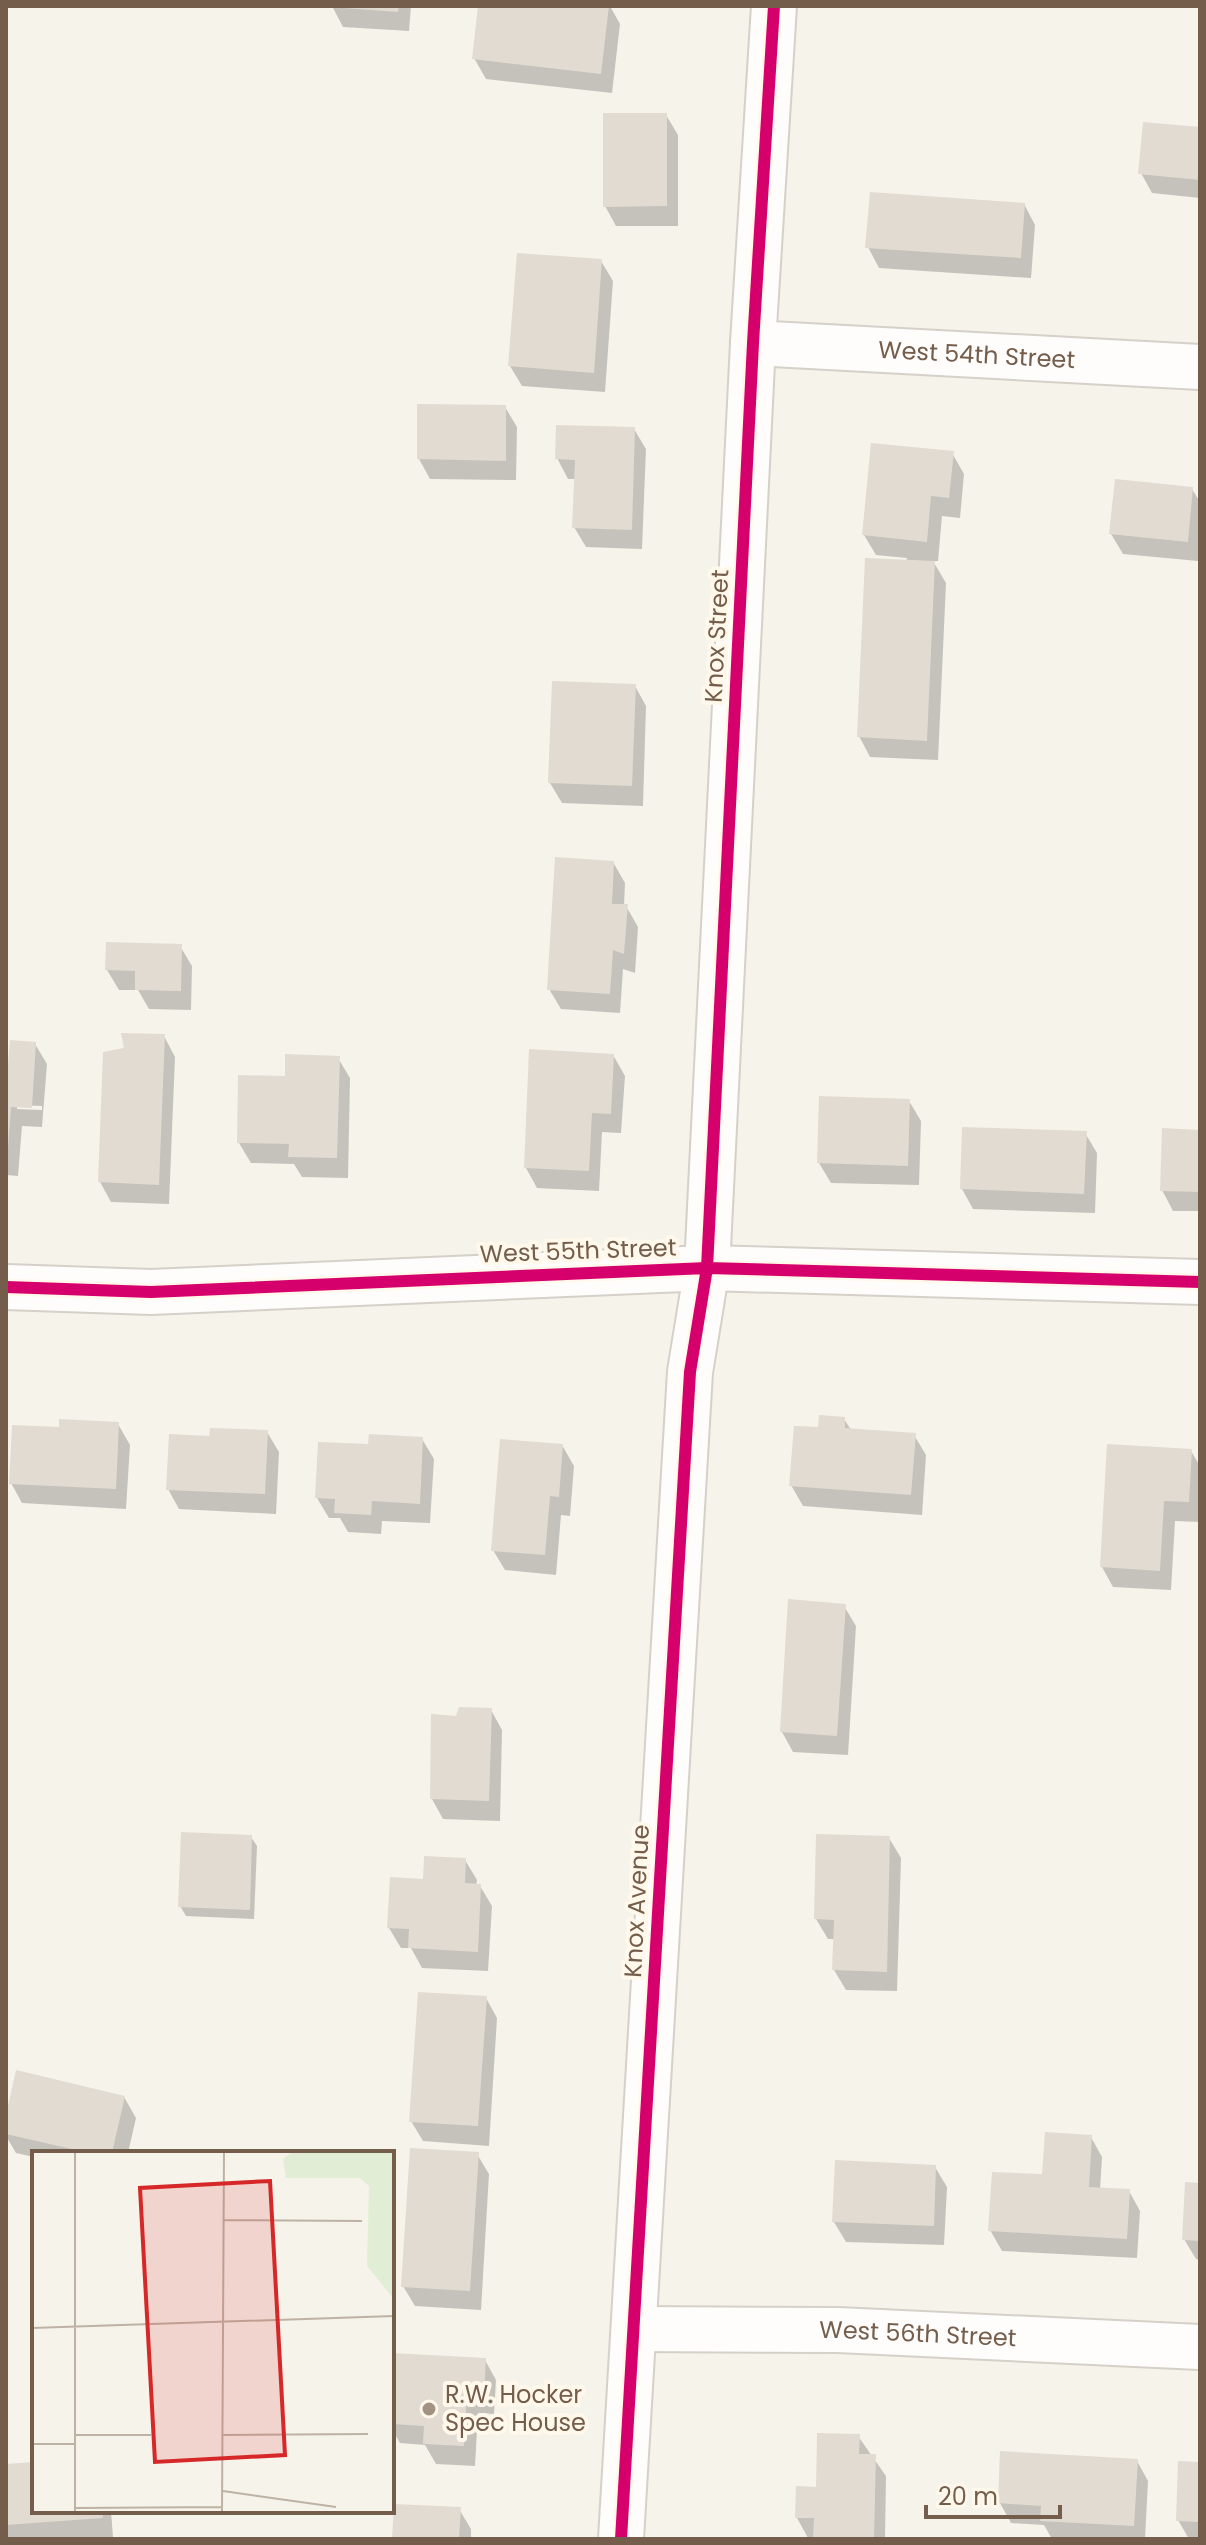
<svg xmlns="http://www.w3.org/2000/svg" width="1206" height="2545" font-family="Poppins,sans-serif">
  <rect width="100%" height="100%" fill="#f6f3ea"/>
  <path fill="#0003" fill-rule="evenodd" d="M 332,6 L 411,6 L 409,31 L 343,27 Z
    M 480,6 L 610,6 L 620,24 L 612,93 L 486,79 L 474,58 Z
    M 666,115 L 678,135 L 678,226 L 616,226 L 605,206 Z
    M 1200,129 L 1200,198 L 1152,193 L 1141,173 Z
    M 1024,204 L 1035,225 L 1031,278 L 879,268 L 868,247 Z
    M 601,261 L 613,281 L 605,392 L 522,386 L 510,366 Z
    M 505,407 L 517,427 L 516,480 L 430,479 L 419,459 Z
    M 634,429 L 646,449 L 642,549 L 586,547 L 574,527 L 576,479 L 568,479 L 557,458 Z
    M 952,453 L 964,474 L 960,518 L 942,516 L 938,561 L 933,561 L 946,583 L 938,760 L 870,757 L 859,736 L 907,558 L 876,555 L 864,535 Z
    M 1192,489 L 1200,502 L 1198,561 L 1123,554 L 1111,534 Z
    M 635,686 L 646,706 L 643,806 L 562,803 L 550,783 Z
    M 613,862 L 625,883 L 624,906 L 626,906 L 638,927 L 635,973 L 623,969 L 620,1013 L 561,1009 L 549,989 Z
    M 180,946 L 192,966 L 191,1010 L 149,1009 L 138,990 L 119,990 L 107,970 Z
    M 164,1036 L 175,1057 L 169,1204 L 111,1202 L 100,1182 Z
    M 35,1044 L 47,1064 L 42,1127 L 22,1126 L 18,1176 L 6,1175 L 6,1091 ZM 17,1105 L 42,1106 L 42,1110 L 17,1109 Z
    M 613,1055 L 625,1076 L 621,1133 L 602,1132 L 599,1191 L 537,1188 L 526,1168 Z
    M 338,1058 L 350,1078 L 348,1178 L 302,1177 L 294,1164 L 251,1163 L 239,1143 L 286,1078 Z
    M 909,1101 L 921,1121 L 919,1185 L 831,1183 L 819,1163 Z
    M 1200,1132 L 1200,1211 L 1173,1211 L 1162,1190 Z
    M 1085,1133 L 1097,1153 L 1095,1213 L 973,1209 L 962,1189 Z
    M 844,1419 L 851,1430 L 914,1435 L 926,1455 L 922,1515 L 803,1506 L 791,1485 L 820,1429 Z
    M 118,1424 L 130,1445 L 126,1509 L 22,1503 L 11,1483 Z
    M 267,1432 L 279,1452 L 276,1514 L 179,1509 L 168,1489 L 211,1438 Z
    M 422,1439 L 434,1459 L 430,1523 L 382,1521 L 381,1534 L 348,1532 L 340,1518 L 329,1518 L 317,1498 L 370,1446 Z
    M 562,1445 L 574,1466 L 570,1516 L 561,1515 L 556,1575 L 505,1570 L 493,1550 Z
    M 1191,1451 L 1200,1466 L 1200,1522 L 1175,1521 L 1171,1590 L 1113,1587 L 1102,1567 Z
    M 844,1606 L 856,1626 L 848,1755 L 793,1752 L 782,1732 Z
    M 491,1710 L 502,1730 L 500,1821 L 443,1819 L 432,1799 Z
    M 251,1837 L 257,1846 L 254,1919 L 186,1916 L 180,1906 Z
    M 889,1838 L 901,1858 L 897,1991 L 846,1990 L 834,1970 L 835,1939 L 828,1939 L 816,1919 Z
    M 465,1860 L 477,1880 L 476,1886 L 480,1886 L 492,1906 L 488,1971 L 422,1968 L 411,1948 L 401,1948 L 389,1928 L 425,1881 Z
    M 486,1998 L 497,2018 L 489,2146 L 423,2141 L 411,2121 Z
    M 124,2097 L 136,2118 L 128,2153 L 34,2153 L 34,2157 L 16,2153 L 6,2136 L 6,2124 Z
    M 1091,2137 L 1102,2157 L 1100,2190 L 1129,2191 L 1140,2211 L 1137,2258 L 1002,2251 L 990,2230 L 1044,2176 Z
    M 477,2154 L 489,2174 L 481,2310 L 415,2306 L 403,2286 Z
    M 935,2167 L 947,2187 L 944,2245 L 846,2242 L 834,2222 Z
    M 1200,2185 L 1200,2260 L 1196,2259 L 1184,2239 Z
    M 392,2355 L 485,2360 L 496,2380 L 494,2414 L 478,2413 L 475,2466 L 436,2464 L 425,2445 L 400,2443 L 392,2429 Z
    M 858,2436 L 886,2476 L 885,2539 L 808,2538 L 797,2518 Z
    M 1137,2461 L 1148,2481 L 1145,2539 L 1052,2539 L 1044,2525 L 1011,2523 L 1000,2503 Z
    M 34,2464 L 34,2511 L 111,2511 L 113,2537 L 6,2539 L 6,2466 Z
    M 1200,2464 L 1200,2539 L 1189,2539 L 1178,2520 Z
    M 459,2509 L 471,2529 L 471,2539 L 394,2539 Z"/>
  <path fill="#e2dbd2" d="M 344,6 L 399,6 L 398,12 L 344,8 Z
    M 478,6 L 609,6 L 601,74 L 472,59 Z
    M 603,113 L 667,113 L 667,206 L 603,207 Z
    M 1143,122 L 1200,127 L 1200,180 L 1138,174 Z
    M 870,192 L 1025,203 L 1021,258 L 865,248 Z
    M 517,253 L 602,259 L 594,373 L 508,366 Z
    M 417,404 L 506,405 L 506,461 L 417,459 Z
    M 556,425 L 635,427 L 632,530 L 572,528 L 575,460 L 555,459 Z
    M 871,443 L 954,451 L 949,498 L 931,496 L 927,542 L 862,535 Z
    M 1115,479 L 1193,487 L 1188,542 L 1109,534 Z
    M 865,558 L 935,561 L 927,741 L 857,737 Z
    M 552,681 L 636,684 L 632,786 L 548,783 Z
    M 555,857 L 614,861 L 612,904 L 628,904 L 624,954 L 613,950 L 610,994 L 547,990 Z
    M 106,942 L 182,944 L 181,991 L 135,990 L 135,971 L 105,970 Z
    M 121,1033 L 165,1034 L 159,1185 L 98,1182 L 103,1052 L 124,1048 Z
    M 10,1040 L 36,1042 L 32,1108 L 11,1107 L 8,1148 L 6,1148 L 6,1089 Z
    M 529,1049 L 614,1054 L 611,1114 L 592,1113 L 589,1171 L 524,1168 Z
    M 285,1054 L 340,1056 L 337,1158 L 288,1157 L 289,1144 L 237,1143 L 238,1075 L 285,1076 Z
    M 819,1096 L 910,1099 L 908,1166 L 817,1163 Z
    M 962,1127 L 1087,1131 L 1084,1194 L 960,1189 Z
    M 1162,1128 L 1200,1130 L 1200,1192 L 1160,1191 Z
    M 819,1415 L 845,1417 L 845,1428 L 916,1433 L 911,1495 L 789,1486 L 794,1426 L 818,1427 Z
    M 59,1419 L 119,1422 L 116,1489 L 9,1484 L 12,1425 L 59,1427 Z
    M 210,1428 L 268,1430 L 265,1494 L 166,1490 L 169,1434 L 209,1436 Z
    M 369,1434 L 423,1437 L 420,1504 L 372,1501 L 371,1515 L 334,1513 L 335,1499 L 315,1498 L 318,1442 L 368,1444 Z
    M 500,1439 L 563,1444 L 559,1497 L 550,1496 L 545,1555 L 491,1551 Z
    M 1107,1444 L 1192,1449 L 1189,1502 L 1164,1501 L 1160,1571 L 1100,1567 Z
    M 788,1599 L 846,1604 L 837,1736 L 780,1732 Z
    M 459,1707 L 492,1708 L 489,1801 L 430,1799 L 431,1714 L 456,1716 Z
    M 181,1832 L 252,1835 L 250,1910 L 178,1907 Z
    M 816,1834 L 890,1836 L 887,1972 L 832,1970 L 834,1920 L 814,1919 Z
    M 424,1856 L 466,1858 L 465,1883 L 481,1884 L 478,1952 L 408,1948 L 409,1929 L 387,1928 L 390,1877 L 423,1879 Z
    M 418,1992 L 487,1996 L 478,2126 L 409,2122 Z
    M 16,2070 L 125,2096 L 112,2153 L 89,2153 L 6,2134 L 6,2115 Z
    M 1045,2132 L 1092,2135 L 1089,2187 L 1130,2189 L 1127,2239 L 988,2231 L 992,2172 L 1042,2174 Z
    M 410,2148 L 479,2152 L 470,2291 L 401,2287 Z
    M 835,2160 L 936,2165 L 934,2226 L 832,2222 Z
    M 1185,2182 L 1200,2183 L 1200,2241 L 1182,2240 Z
    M 392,2353 L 486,2358 L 484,2395 L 467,2394 L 464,2446 L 423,2444 L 424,2426 L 392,2424 Z
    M 817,2433 L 860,2434 L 859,2454 L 876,2454 L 874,2539 L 813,2539 L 814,2518 L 795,2518 L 796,2486 L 816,2487 Z
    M 1000,2451 L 1138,2459 L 1134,2526 L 1040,2521 L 1041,2506 L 998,2503 Z
    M 1178,2461 L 1200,2462 L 1200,2522 L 1176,2521 Z
    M 34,2462 L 34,2511 L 102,2511 L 103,2518 L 6,2525 L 6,2464 Z
    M 394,2504 L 461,2507 L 459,2539 L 392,2539 Z"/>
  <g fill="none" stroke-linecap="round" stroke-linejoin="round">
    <g stroke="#d5d0c8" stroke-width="48">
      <g id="minor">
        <path id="s1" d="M 753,343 L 1200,367"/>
        <path d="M 6,1287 L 151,1292 L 707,1268 L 1200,1282"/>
        <path id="s2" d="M 634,2329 L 838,2330 L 1200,2347"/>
        <path d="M 621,2539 L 690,1372 L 707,1268 L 753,343 L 774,6"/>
      </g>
    </g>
    <use href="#minor" stroke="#fefdfc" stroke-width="44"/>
    <g stroke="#fff8eb" stroke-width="17">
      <path id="cycleway" d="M 6,1287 L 151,1292 L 707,1268 L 1200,1282
        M 621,2539 L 690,1372 L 707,1268 L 753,343 L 774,6"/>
    </g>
    <use href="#cycleway" stroke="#d6006c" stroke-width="12"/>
  </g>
  <circle fill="#a29283" stroke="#fff8eb" stroke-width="3" cx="429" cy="2409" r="8"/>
  <g text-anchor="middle" stroke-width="8" stroke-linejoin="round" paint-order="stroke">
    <g font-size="24" fill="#745d4b" stroke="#fff8eb">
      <text dy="8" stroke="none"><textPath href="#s1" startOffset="224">West 54th Street</textPath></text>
      <text transform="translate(717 636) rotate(-87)" y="8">Knox Street</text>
      <text transform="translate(578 1251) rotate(-2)" y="8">West 55th Street</text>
      <text transform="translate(637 1901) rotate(-87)" y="8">Knox Avenue</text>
      <text dy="8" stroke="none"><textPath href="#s2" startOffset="284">West 56th Street</textPath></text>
    </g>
    <g font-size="24" fill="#745d4b" stroke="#fff8eb" text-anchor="start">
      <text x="445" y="2403">R.W. Hocker<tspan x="445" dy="28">Spec House</tspan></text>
    </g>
  </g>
  <g transform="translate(32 2151)">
    <rect width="362" height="362" fill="#f6f3ea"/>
    <path d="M 262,0 L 362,0 L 362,148 L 335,115 L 337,35 L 328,27 L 254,27 L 251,8 Z" fill="#e1eed5"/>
    <path fill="none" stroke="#beb2a5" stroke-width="2" d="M 191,69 L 330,70M 0,177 L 362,165M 43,284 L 119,284M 190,284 L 336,283M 0,293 L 43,293M 191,340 L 304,356M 43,357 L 190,356M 43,362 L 43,0M 190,362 L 192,0"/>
    <path fill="#d62828" fill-opacity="0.15" stroke="#d62828" stroke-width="4" d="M 238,30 L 253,304 L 123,311 L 108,37 Z"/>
    <rect width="362" height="362" fill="none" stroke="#745d4b" stroke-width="4"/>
  </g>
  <rect width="1206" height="2545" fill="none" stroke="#745d4b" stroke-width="16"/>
  <path d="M926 2505v12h134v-12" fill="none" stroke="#745d4b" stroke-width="4"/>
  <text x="938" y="2505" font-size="24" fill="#745d4b" stroke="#fff8eb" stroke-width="6" paint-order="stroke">20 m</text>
</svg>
